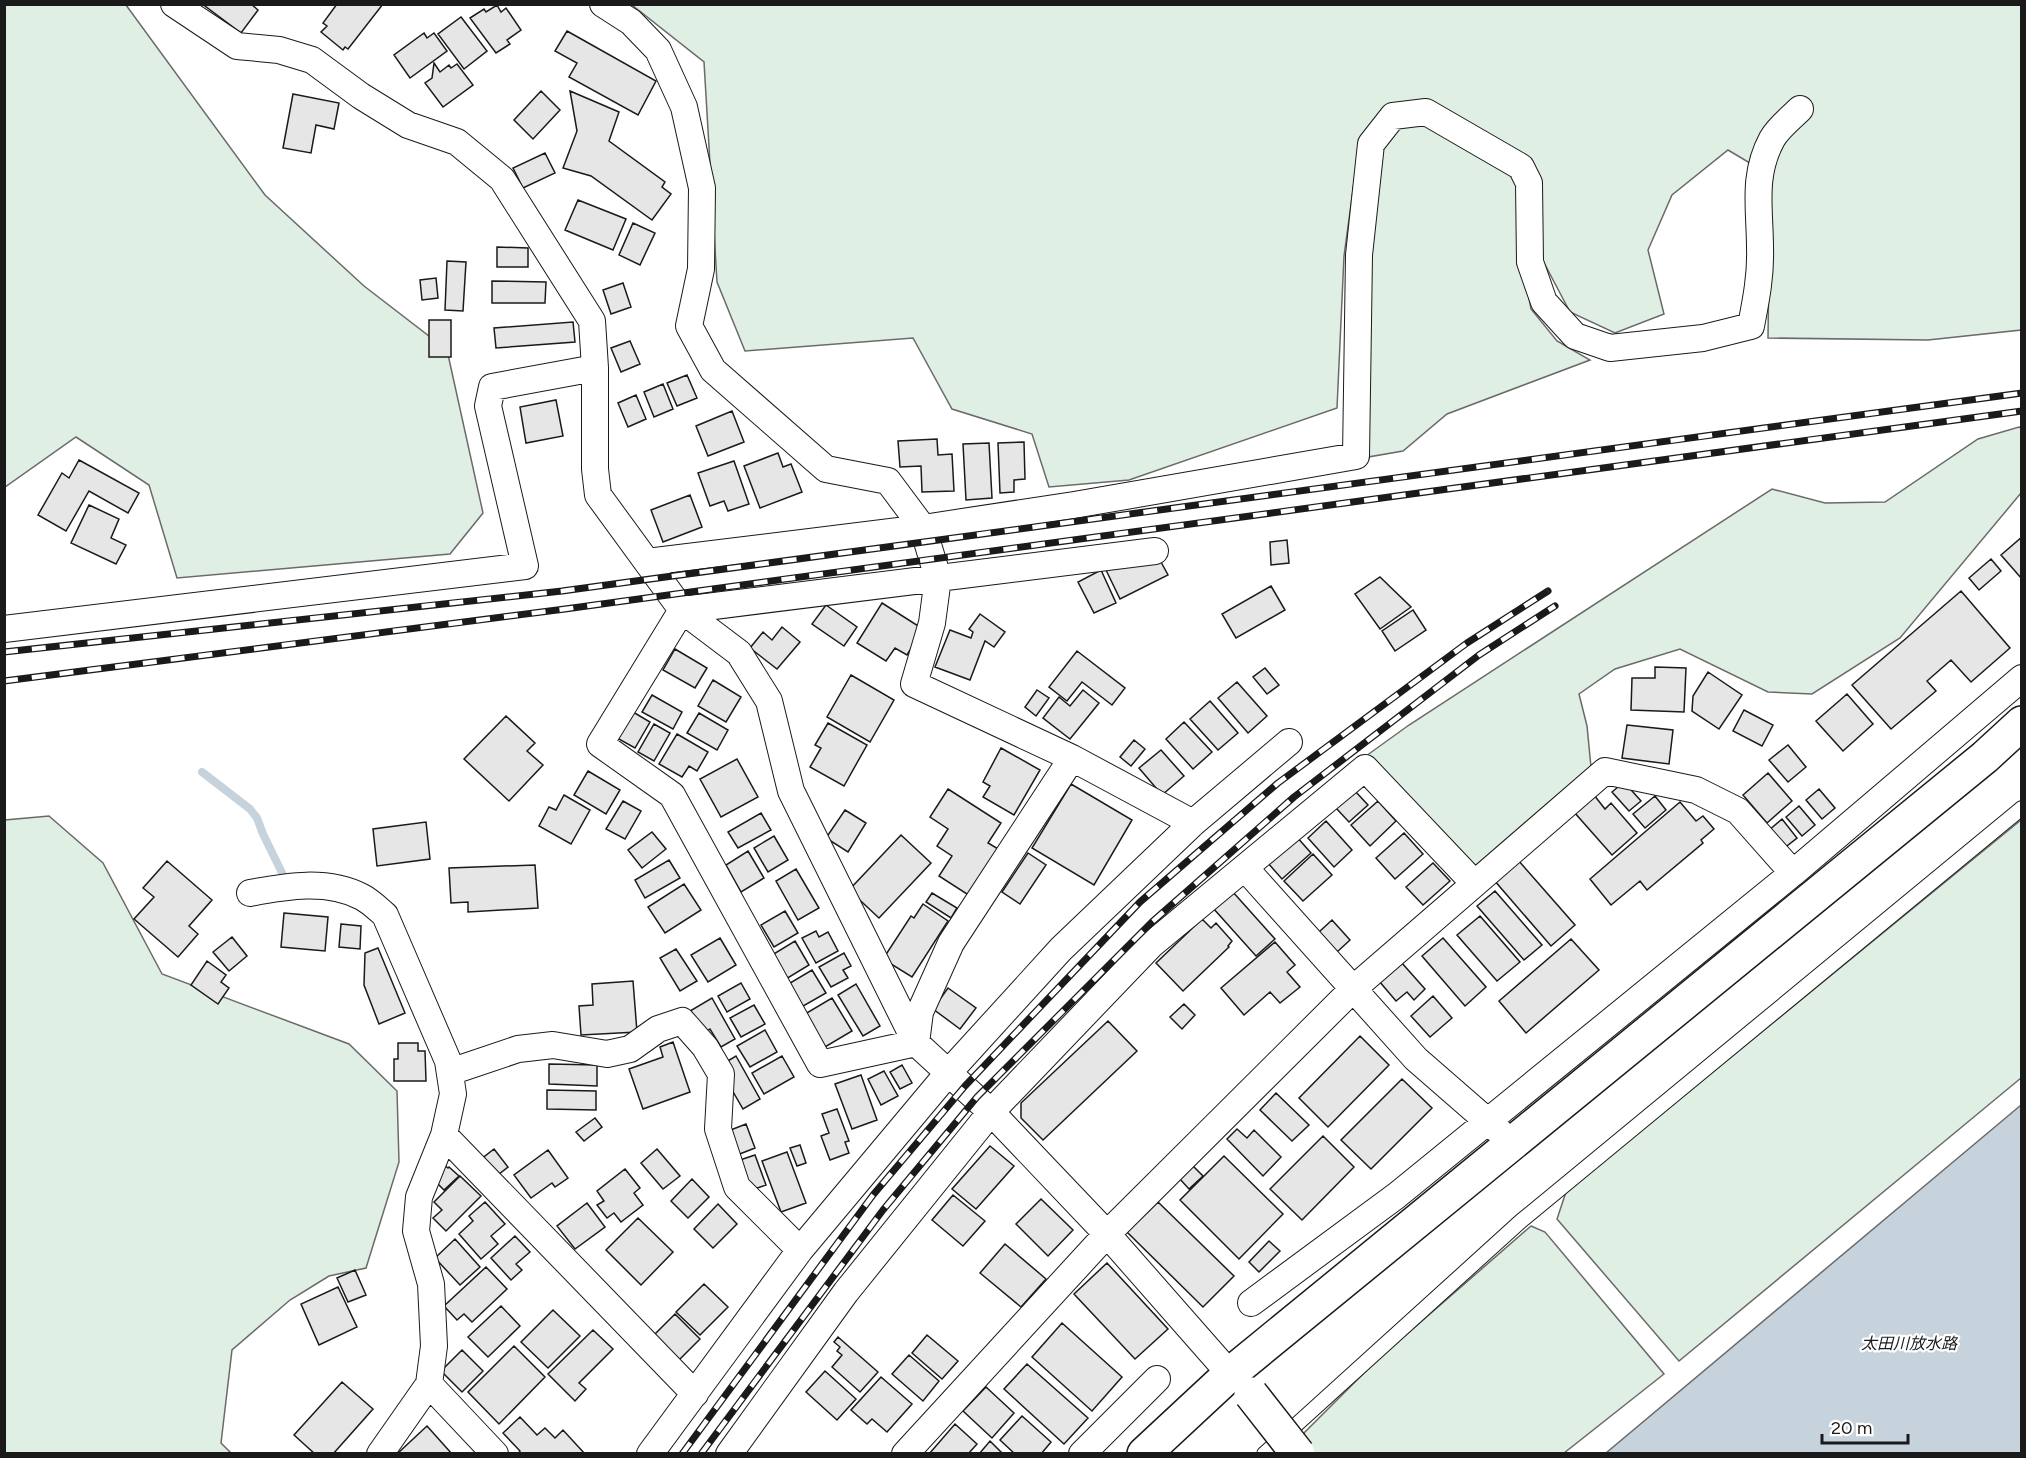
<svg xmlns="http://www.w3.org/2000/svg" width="2026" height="1458" font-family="Figtree,'Noto Sans JP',sans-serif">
  <rect width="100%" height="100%" fill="#fff"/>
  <path fill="#e0efe3" stroke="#6a6a6a" stroke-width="1.5" d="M 5,5 L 126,5 L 265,195 L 364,286 L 447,350 L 483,513 L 450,554 L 177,578 L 149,485 L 76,437 L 5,487 Z
    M 632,5 L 2021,5 L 2021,330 L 1928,340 L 1768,338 L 1770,175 L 1728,150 L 1672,195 L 1648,250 L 1664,314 L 1615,333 L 1570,312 L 1541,257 L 1539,193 L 1428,102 L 1359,146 L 1344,256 L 1337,408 L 1129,480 L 1049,487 L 1032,434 L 952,409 L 913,338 L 745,351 L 717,282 L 704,62 Z
    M 1423,123 L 1510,172 L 1519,186 L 1522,260 L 1531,309 L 1557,341 L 1590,360 L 1447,414 L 1403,451 L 1368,457 L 1367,262 L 1380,147 L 1398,125 Z
    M 2019,427 L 2021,428 L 2021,493 L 1900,638 L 1812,694 L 1768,692 L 1680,649 L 1615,669 L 1579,694 L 1587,726 L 1591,767 L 1480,866 L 1465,866 L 1366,756 L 1409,725 L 1772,489 L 1825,503 L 1885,502 L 1978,439 Z
    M 49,816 L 103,863 L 162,974 L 349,1044 L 397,1091 L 399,1162 L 366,1268 L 329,1276 L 290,1300 L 232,1350 L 221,1443 L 231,1453 L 5,1454 L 5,820 Z
    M 2021,820 L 2021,1078 L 1679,1361 L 1557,1219 L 1566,1192 Z
    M 1531,1226 L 1545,1232 L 1664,1374 L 1564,1453 L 1283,1454 L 1377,1360 Z"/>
  <path fill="#c6d2dc" stroke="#6a6a6a" stroke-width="1.5" d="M 2021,1105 L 2021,1453 L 1606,1453 Z"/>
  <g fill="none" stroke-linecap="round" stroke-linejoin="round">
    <path stroke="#c6d2dc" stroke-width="8" d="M 202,772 L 250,809 L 257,818 L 263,834 L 286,881"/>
  </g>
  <path fill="#e6e6e6" stroke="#1a1a1a" stroke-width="1.5" d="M 206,4 L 251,4 L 258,10 L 241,33 L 205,6 Z
    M 337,4 L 383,4 L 348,49 L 345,47 L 343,50 L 321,32 L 327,26 L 323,23 Z
    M 497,5 L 501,12 L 506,8 L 521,30 L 507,40 L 510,44 L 496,53 L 470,18 L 484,9 L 486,12 Z
    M 461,17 L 487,51 L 464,69 L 438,34 Z
    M 567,31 L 656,81 L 638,115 L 569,77 L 577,63 L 555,51 Z
    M 424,33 L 427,38 L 434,33 L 447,51 L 410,78 L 394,55 Z
    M 434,63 L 440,72 L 449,65 L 451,68 L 457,64 L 473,85 L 443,107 L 425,83 L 432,78 Z
    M 541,91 L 560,110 L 533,139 L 514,120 Z
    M 570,91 L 619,112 L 609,141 L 665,182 L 662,187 L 671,194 L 652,220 L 591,176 L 563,168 L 577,131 Z
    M 293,94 L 339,103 L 334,129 L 316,125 L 311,153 L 283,148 Z
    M 545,153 L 555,173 L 523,188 L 513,168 Z
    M 578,200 L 626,219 L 613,250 L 565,230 Z
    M 633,223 L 655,233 L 640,265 L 619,255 Z
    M 497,247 L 528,248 L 528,267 L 497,267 Z
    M 447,261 L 466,262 L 463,311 L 445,310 Z
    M 436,278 L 438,298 L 422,300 L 420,280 Z
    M 492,281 L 546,282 L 545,303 L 492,303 Z
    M 623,283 L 631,307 L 611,314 L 603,290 Z
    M 429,320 L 451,320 L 451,357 L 429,357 Z
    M 573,322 L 575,342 L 496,348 L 494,328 Z
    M 630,341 L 640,364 L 621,372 L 611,348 Z
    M 687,375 L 697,398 L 677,406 L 667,383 Z
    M 663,384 L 673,409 L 654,417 L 644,392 Z
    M 636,395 L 646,419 L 628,427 L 618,403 Z
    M 556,400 L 563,436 L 526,443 L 520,407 Z
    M 732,411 L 744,442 L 708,456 L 696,426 Z
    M 937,439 L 938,455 L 952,454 L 954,491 L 922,492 L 921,466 L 900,467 L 898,441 Z
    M 1024,442 L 1025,479 L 1014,480 L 1014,492 L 1000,493 L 998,443 Z
    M 989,443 L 992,498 L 966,500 L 963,444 Z
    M 778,453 L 783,467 L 791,464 L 802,492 L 760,508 L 744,466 Z
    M 79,460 L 139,493 L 128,513 L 89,491 L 66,531 L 38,515 L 62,473 L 69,478 Z
    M 734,461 L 749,504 L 728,511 L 724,501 L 710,506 L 698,473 Z
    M 690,495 L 702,527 L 663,542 L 651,510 Z
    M 89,505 L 119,519 L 111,538 L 126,545 L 116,564 L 71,543 Z
    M 2022,537 L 2022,579 L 2001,555 Z
    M 1287,540 L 1289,563 L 1271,565 L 1270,542 Z
    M 1991,559 L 2001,571 L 1979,590 L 1969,578 Z
    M 1161,562 L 1168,575 L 1120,599 L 1105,568 Z
    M 1101,570 L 1116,603 L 1094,613 L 1078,582 Z
    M 1380,577 L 1411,607 L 1380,629 L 1355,594 Z
    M 1271,586 L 1285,610 L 1236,638 L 1222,614 Z
    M 1961,591 L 2010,648 L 1971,682 L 1951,660 L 1927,681 L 1936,691 L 1891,729 L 1852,685 Z
    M 882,603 L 923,629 L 907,655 L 895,648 L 886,661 L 857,643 Z
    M 826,605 L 857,627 L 844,646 L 812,624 Z
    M 1413,610 L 1426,630 L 1395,651 L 1382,631 Z
    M 980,614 L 1005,632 L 994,647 L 985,641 L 970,680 L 935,667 L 950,630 L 971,638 L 973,632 L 969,629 Z
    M 782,627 L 800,642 L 777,669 L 750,648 L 763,632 L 772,640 Z
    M 675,649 L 707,668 L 695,688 L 663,670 Z
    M 1077,651 L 1125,688 L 1112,705 L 1082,682 L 1067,701 L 1049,687 Z
    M 1655,667 L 1686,668 L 1684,712 L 1631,710 L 1632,678 L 1655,678 Z
    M 1265,668 L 1279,685 L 1267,694 L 1253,677 Z
    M 1708,672 L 1742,695 L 1719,729 L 1692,711 L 1693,696 Z
    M 851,675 L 894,700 L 870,742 L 827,717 Z
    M 713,680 L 741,697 L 726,722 L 698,706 Z
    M 1237,682 L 1267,716 L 1248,733 L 1218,698 Z
    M 1037,690 L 1049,698 L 1036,716 L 1025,707 Z
    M 1083,690 L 1099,703 L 1070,739 L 1043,718 L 1059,697 L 1070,706 Z
    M 1847,694 L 1873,724 L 1843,751 L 1816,721 Z
    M 652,695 L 682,712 L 673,729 L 642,712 Z
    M 1210,701 L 1238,733 L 1218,750 L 1190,719 Z
    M 1744,710 L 1773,725 L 1762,746 L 1733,731 Z
    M 633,712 L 650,722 L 635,748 L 617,738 Z
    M 699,713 L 728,730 L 717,750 L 687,733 Z
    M 506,716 L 535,743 L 527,751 L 543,765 L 509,801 L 464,759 Z
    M 1184,722 L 1212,752 L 1193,769 L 1166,739 Z
    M 828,723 L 867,745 L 844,786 L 810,767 L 821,748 L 815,745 Z
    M 654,724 L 670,733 L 654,761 L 638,752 Z
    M 1627,725 L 1673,730 L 1669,764 L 1622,758 Z
    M 677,734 L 708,752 L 697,771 L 689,766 L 682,777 L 659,764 Z
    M 1134,740 L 1145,749 L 1131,766 L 1120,757 Z
    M 1788,745 L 1806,767 L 1788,782 L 1769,760 Z
    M 1001,748 L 1040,770 L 1014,815 L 983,797 L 990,786 L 983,782 Z
    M 1161,750 L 1184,776 L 1162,795 L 1139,768 Z
    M 737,759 L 758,797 L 721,817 L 700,779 Z
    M 588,771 L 620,790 L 606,814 L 574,795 Z
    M 1768,773 L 1792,801 L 1767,823 L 1743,795 Z
    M 1624,782 L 1641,801 L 1629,811 L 1612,792 Z
    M 1071,784 L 1132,820 L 1094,885 L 1032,848 Z
    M 948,789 L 1001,823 L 988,843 L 1000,850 L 970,896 L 939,876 L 952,856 L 937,846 L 948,829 L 930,817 Z
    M 1819,789 L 1835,808 L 1822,819 L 1806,800 Z
    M 1355,791 L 1368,805 L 1349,822 L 1336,808 Z
    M 564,795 L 590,810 L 571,844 L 539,826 L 549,807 L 556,810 Z
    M 1594,795 L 1605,809 L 1611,803 L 1637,833 L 1612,855 L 1574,812 Z
    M 1655,796 L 1666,810 L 1645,828 L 1633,814 Z
    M 623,801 L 641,811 L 625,839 L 606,829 Z
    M 1378,801 L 1396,821 L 1370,846 L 1351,825 Z
    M 1680,802 L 1696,821 L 1703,816 L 1714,829 L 1701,840 L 1703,843 L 1647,890 L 1640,881 L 1611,905 L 1590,879 Z
    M 1799,806 L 1815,825 L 1802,836 L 1786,817 Z
    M 845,810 L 866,823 L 848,852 L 826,838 Z
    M 761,813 L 771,830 L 738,848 L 728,832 Z
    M 1782,819 L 1797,838 L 1783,849 L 1768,831 Z
    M 1326,821 L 1352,850 L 1334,867 L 1308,838 Z
    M 426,822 L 430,859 L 377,866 L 373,829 Z
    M 652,832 L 666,849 L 642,868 L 628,850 Z
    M 1404,833 L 1423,854 L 1395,879 L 1376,858 Z
    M 901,835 L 931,863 L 879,918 L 849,890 Z
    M 774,836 L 788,860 L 768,872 L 754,848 Z
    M 1296,836 L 1311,853 L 1282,879 L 1267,862 Z
    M 748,851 L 764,878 L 741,892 L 726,865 Z
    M 1028,853 L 1046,865 L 1020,904 L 1002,892 Z
    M 1313,854 L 1332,875 L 1303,901 L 1284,881 Z
    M 669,860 L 680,878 L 645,898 L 635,880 Z
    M 1518,860 L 1575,925 L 1551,946 L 1494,880 Z
    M 167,861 L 212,900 L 189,926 L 198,934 L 178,957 L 134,919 L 154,897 L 143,888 Z
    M 1433,863 L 1450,881 L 1423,905 L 1406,887 Z
    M 535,865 L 538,908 L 468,912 L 468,902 L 451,903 L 449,868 Z
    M 796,869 L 819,908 L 798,920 L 776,881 Z
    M 684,884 L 701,910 L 665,933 L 648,907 Z
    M 1232,891 L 1275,939 L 1256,956 L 1213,908 Z
    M 1495,891 L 1542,945 L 1524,960 L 1477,906 Z
    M 932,893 L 957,908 L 951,918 L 926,902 Z
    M 923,904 L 948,921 L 912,977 L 883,959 L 911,916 L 914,918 Z
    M 785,911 L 798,933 L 774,947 L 761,925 Z
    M 284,913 L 328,917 L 325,951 L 281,947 Z
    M 1480,916 L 1520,962 L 1497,981 L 1457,935 Z
    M 1202,919 L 1211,928 L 1216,923 L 1232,941 L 1228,946 L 1229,947 L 1183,991 L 1156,963 Z
    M 1332,920 L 1350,940 L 1337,952 L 1319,932 Z
    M 341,924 L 361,926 L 360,949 L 339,947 Z
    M 816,931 L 819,937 L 828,932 L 838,951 L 816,963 L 802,938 Z
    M 232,937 L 247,956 L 229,971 L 213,952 Z
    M 720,938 L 736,965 L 708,982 L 691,955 Z
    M 1443,938 L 1486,987 L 1465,1006 L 1422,956 Z
    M 1571,939 L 1599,970 L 1526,1033 L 1499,1001 Z
    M 795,941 L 809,965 L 786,979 L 772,955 Z
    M 1275,942 L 1295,965 L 1287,972 L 1300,987 L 1280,1003 L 1270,992 L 1244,1015 L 1221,988 Z
    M 378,948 L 405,1013 L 379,1024 L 364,985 L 365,953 Z
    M 676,949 L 697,981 L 680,991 L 660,958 Z
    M 844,953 L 851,966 L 843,970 L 848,978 L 831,987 L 819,967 Z
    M 207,961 L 226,975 L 221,982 L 229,988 L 218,1004 L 191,985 Z
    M 1401,962 L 1425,989 L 1414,1000 L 1407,992 L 1396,1001 L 1379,981 Z
    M 812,970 L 826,993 L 798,1009 L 785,986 Z
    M 633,981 L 637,1032 L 581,1035 L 579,1006 L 593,1005 L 592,984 Z
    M 741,983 L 750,999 L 727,1012 L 718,996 Z
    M 856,984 L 880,1026 L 863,1036 L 838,995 Z
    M 948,988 L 976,1008 L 960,1029 L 933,1009 Z
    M 1433,996 L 1452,1018 L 1430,1037 L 1411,1016 Z
    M 712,998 L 735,1039 L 721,1047 L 710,1029 L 703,1034 L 690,1011 Z
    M 832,998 L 852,1031 L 825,1047 L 805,1014 Z
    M 1184,1004 L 1195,1015 L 1182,1029 L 1170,1017 Z
    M 754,1005 L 765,1024 L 741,1037 L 730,1018 Z
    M 1108,1021 L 1137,1051 L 1043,1140 L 1021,1118 L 1021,1103 Z
    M 765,1030 L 777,1052 L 750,1067 L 737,1046 Z
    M 1360,1036 L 1389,1065 L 1328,1127 L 1299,1098 Z
    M 673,1042 L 690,1092 L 643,1109 L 629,1069 L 663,1057 L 660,1047 Z
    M 398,1043 L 418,1043 L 418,1051 L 425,1051 L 426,1081 L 394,1081 L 394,1059 L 398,1059 Z
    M 736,1056 L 760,1099 L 743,1109 L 728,1083 L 726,1062 Z
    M 782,1056 L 794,1077 L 764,1094 L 752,1073 Z
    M 549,1064 L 597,1065 L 597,1086 L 549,1084 Z
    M 902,1065 L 912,1083 L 900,1089 L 890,1072 Z
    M 884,1071 L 898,1096 L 881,1105 L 868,1079 Z
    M 861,1075 L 877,1120 L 852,1129 L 835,1084 Z
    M 1402,1079 L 1432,1108 L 1371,1169 L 1341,1140 Z
    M 547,1090 L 596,1091 L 596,1110 L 547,1109 Z
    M 1276,1093 L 1309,1125 L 1292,1141 L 1260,1110 Z
    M 837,1109 L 849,1141 L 845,1142 L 849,1153 L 830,1160 L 821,1136 L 829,1133 L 822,1114 Z
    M 595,1118 L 602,1127 L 584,1141 L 576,1132 Z
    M 746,1124 L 755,1148 L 732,1157 L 723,1133 Z
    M 1237,1129 L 1247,1138 L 1254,1130 L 1281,1157 L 1263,1176 L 1227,1139 Z
    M 1323,1136 L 1354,1167 L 1302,1220 L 1270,1189 Z
    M 800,1145 L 806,1163 L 797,1166 L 790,1148 Z
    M 990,1146 L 1014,1166 L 976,1209 L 952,1189 Z
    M 494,1149 L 508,1167 L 494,1178 L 480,1160 Z
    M 657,1149 L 680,1176 L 663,1189 L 641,1163 Z
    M 548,1150 L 568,1178 L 555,1187 L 552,1183 L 531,1198 L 514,1175 Z
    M 787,1152 L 806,1203 L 781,1212 L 762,1161 Z
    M 755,1155 L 766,1185 L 748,1191 L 734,1162 Z
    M 1224,1156 L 1283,1214 L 1239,1259 L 1180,1200 Z
    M 443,1164 L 448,1168 L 449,1167 L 459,1176 L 444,1190 L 435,1181 Z
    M 1192,1165 L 1203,1176 L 1189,1189 L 1179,1178 Z
    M 625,1169 L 640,1188 L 634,1193 L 643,1205 L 621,1222 L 614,1213 L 607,1218 L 597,1205 L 604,1201 L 597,1191 Z
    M 460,1176 L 481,1196 L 446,1231 L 433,1218 L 442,1210 L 434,1202 Z
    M 692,1179 L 709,1197 L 688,1218 L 671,1201 Z
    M 953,1195 L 985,1221 L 963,1246 L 932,1220 Z
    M 1041,1199 L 1073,1230 L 1048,1256 L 1016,1224 Z
    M 485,1202 L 505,1224 L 491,1236 L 498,1244 L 481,1259 L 459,1234 L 473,1221 L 469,1216 Z
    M 1158,1202 L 1234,1276 L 1203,1307 L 1127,1232 Z
    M 587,1203 L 605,1227 L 575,1249 L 557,1226 Z
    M 718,1204 L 737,1224 L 713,1248 L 694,1229 Z
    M 638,1218 L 673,1252 L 641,1285 L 606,1250 Z
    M 515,1236 L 530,1252 L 516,1264 L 522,1270 L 511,1280 L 491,1258 Z
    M 455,1239 L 480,1267 L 460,1285 L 435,1258 Z
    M 1269,1241 L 1280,1251 L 1259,1272 L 1249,1262 Z
    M 1005,1244 L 1046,1279 L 1021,1307 L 980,1273 Z
    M 1107,1263 L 1168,1329 L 1135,1359 L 1074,1294 Z
    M 486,1267 L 507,1289 L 472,1322 L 464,1314 L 457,1320 L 444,1306 Z
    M 355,1270 L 366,1295 L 348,1302 L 337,1278 Z
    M 704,1284 L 728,1307 L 700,1335 L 676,1312 Z
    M 338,1287 L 357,1327 L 319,1345 L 301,1304 Z
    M 501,1306 L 520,1326 L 488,1357 L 468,1337 Z
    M 553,1310 L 580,1336 L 548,1368 L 521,1342 Z
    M 675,1314 L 700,1339 L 676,1363 L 651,1338 Z
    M 1062,1323 L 1122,1377 L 1092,1411 L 1032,1357 Z
    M 593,1330 L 613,1349 L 579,1383 L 586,1389 L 575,1401 L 548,1374 Z
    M 927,1335 L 958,1361 L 942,1379 L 912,1353 Z
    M 838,1337 L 878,1372 L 860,1392 L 832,1367 L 842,1355 L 837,1351 L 840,1347 L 834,1342 Z
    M 514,1346 L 545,1377 L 499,1424 L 468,1392 Z
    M 462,1350 L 483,1371 L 462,1392 L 441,1371 Z
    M 909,1355 L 939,1381 L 923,1401 L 892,1374 Z
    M 1027,1364 L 1088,1418 L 1064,1444 L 1004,1389 Z
    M 825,1371 L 856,1399 L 837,1420 L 806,1392 Z
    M 881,1377 L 912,1404 L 887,1432 L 872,1419 L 867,1424 L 851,1410 Z
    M 342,1382 L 373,1409 L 333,1454 L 315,1454 L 294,1435 Z
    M 986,1387 L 1014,1413 L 992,1438 L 963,1411 Z
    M 1022,1416 L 1051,1442 L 1041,1454 L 1015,1454 L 1000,1440 Z
    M 520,1417 L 537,1435 L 545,1428 L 555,1438 L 563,1430 L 585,1454 L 518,1454 L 520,1451 L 503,1433 Z
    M 955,1424 L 977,1444 L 968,1454 L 929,1454 Z
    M 427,1426 L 452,1454 L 397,1454 Z
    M 990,1441 L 1003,1454 L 979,1454 Z"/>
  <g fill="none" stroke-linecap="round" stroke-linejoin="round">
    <g stroke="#1a1a1a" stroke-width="16">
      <path id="lane" d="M 1264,1454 L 1521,1221 L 2022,808"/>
    </g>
    <g stroke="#1a1a1a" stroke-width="28">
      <path id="street" d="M 174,4 L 237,46 L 279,50 L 312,60 L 361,96 L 408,125 L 457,142 L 502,179 L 592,321 L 595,368 L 595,469 L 598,495 L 682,610 L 739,653 L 769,701 L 791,791 L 916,1043 L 991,1112 L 1107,1234 L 1230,1374
        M 603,4 L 631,22 L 658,50 L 684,107 L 702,188 L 701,269 L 689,326 L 713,370 L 826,469 L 888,481 L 923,528 L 938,578 L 932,623 L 914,684 L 1072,758 L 1193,823
        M 647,562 L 923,528 L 1074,505 L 1356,456 L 1359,255 L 1371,144 L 1393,116 L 1426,112 L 1521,167 L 1529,183 L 1530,262 L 1544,302 L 1575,336 L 1610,348 L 1703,338 L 1751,326 C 1756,300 1761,275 1760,248 C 1760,209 1752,176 1772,139 C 1778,128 1791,118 1800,109
        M 4,629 L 525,566 L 488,406 L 492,387 L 595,368
        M 1072,758 L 951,943 L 920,1012 L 916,1043 L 820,1064 L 672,795 L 600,744 L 682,610 L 1155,551
        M 1245,868 L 1416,1059 L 1501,1133
        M 250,893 C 287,886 327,879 362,897 C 370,901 378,909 385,915 L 448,1061 L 453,1094 L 444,1135 L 419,1197 L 416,1231 L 431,1284 L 434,1346 L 429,1384 L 380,1454
        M 450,1072 L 518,1049 L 553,1045 L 607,1054 L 630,1049 L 658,1029 L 682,1021 L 705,1047 L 721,1074 L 718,1129 L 737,1187 L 800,1250
        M 444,1135 L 695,1394
        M 1251,1303 L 1396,1196 L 1793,873 L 2022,678
        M 429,1384 L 495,1454
        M 650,1454 L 800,1250 L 949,1072 L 1061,949 L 1193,823 L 1289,742
        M 729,1454 L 846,1292 L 991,1112 L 1151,945 L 1365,768 L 1474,883
        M 905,1454 L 1107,1234 L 1353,989 L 1605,771 L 1696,790 L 1738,811 L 1793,873
        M 1082,1454 L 1157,1379"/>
    </g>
    <g stroke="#1a1a1a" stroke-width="36">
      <path id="secondary" d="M 1144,1454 L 1230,1374 L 1985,757 L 2022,723"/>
    </g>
    <use href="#lane" stroke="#fff" stroke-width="14"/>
    <use href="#street" stroke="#fff" stroke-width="26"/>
    <use href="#secondary" stroke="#fff" stroke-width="33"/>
    <g stroke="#1a1a1a" stroke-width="7">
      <path id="rail" d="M 4,652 L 562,591 L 2022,393
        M 4,681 L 565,609 L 2022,411
        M 682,1454 L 873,1195 L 965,1086 L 1140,902 L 1278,783 L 1467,643 L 1548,591
        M 701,1454 L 883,1210 L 977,1097 L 1152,922 L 1294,797 L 1479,655 L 1555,606"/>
    </g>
    <use href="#rail" stroke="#fff" stroke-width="4.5" stroke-dasharray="14" stroke-linecap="butt"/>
    <g stroke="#1a1a1a" stroke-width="36" stroke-linecap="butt">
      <path id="secondary-bridge" d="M 1251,1394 L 1298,1454"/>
    </g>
    <use href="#secondary-bridge" stroke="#fff" stroke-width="33"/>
  </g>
  <g text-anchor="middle" stroke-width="4.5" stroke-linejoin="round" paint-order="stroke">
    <g font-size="16" font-style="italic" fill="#1a1a1a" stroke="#fff">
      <text x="1909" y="1349">太田川放水路</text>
    </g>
  </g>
  <rect width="2026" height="1458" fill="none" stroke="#1a1a1a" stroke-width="12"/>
  <path d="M1822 1434v9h86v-9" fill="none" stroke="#1a1a1a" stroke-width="3"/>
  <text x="1831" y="1434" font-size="18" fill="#1a1a1a" stroke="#ffffff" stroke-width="4.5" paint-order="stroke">20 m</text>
</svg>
